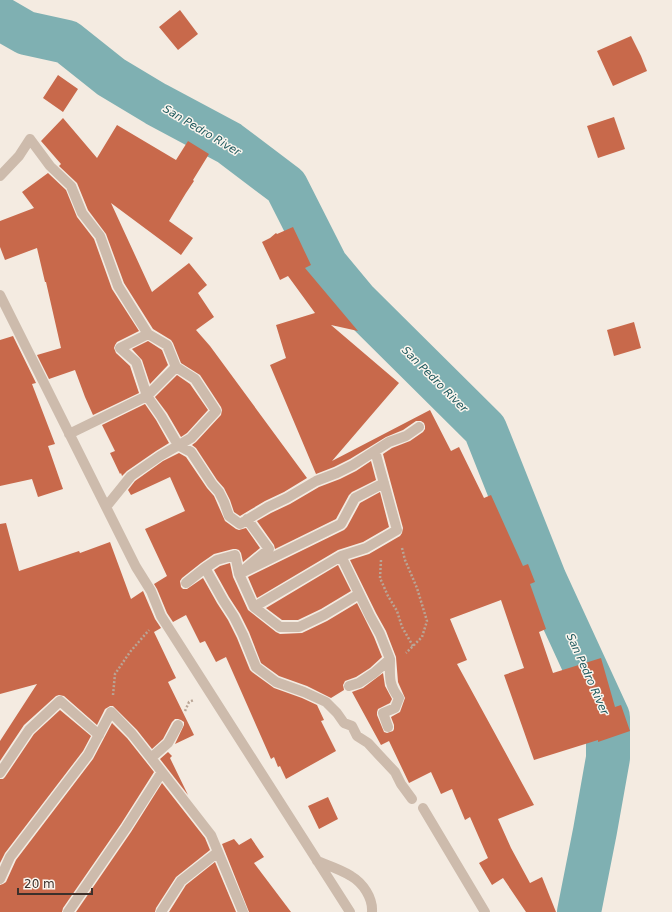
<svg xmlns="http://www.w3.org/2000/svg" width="672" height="912" font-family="'DejaVu Sans',sans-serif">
  <rect width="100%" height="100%" fill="#f4ebe1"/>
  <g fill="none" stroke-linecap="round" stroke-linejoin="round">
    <path stroke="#7fb0b2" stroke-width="44" d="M 0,18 L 26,33 L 67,42 L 111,77 L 156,104 L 229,143 L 286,186 L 326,265 L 356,301 L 485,429 L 545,580 L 608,717 L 608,758 L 595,831 L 579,912"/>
  </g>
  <path fill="#c8694b" d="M 180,10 L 198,34 L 178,50 L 159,27 Z
    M 631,36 L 641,56 L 647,71 L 613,86 L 597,51 Z
    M 58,75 L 78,89 L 63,112 L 43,98 Z
    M 614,117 L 625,149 L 598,158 L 587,126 Z
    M 63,118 L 97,158 L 117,125 L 176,160 L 188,141 L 209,154 L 193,180 L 194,181 L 186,193 L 169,221 L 193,238 L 181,255 L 111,203 L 152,292 L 189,263 L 207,285 L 198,293 L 214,317 L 196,330 L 210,346 L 307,478 L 284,492 L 265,501 L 240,516 L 234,512 L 230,500 L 224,488 L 217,480 L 196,448 L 192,445 L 196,442 L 221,415 L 222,410 L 221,407 L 200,375 L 181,363 L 173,343 L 171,340 L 153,329 L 124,283 L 106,234 L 88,210 L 77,183 L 59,166 L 61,164 L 41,141 Z
    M 48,173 L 66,190 L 77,217 L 94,239 L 112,289 L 139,331 L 117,342 L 115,345 L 114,348 L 116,353 L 130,366 L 139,393 L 93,415 L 85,397 L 75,370 L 49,379 L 37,355 L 61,348 L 46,282 L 45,282 L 37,248 L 5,260 L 0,247 L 0,221 L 34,208 L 22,192 Z
    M 293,227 L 311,265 L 305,268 L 358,331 L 331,325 L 399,383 L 332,461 L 430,410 L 451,451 L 459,447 L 484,498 L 491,495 L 523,566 L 528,564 L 535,582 L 530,584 L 546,629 L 539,632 L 553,673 L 601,658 L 615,707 L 621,705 L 630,731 L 598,742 L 598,740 L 534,760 L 504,675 L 524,668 L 501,600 L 450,619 L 467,660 L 457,664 L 534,805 L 498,819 L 511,848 L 530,883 L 542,877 L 556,912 L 526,912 L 503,878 L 492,885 L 479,863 L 488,858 L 470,817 L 465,820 L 452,789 L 441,794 L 431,772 L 409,783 L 389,741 L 381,745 L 352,692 L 363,688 L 383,673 L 385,686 L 392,699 L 390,703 L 378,709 L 377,712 L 377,715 L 384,732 L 387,733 L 393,731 L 394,729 L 394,725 L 391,717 L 400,712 L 405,698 L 398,682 L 396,657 L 386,631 L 376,613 L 350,560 L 369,554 L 400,536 L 402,533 L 403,528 L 383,454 L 392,448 L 410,441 L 423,432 L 425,429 L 425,426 L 424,423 L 421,421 L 416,421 L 403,430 L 386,437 L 350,459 L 334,467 L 316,474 L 270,365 L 286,358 L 276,325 L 315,313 L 288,276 L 280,280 L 262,242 L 270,238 L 276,233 L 277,234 Z
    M 634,322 L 641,348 L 614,356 L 607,330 Z
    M 13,336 L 36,383 L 32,384 L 55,444 L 48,446 L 63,489 L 38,497 L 32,479 L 0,486 L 0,340 Z
    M 148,341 L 162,350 L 168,365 L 150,384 L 142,360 L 132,349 Z
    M 177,375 L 190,384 L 208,410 L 187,433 L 181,437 L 167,413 L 155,397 Z
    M 145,404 L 156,420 L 169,443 L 156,451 L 127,471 L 122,476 L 121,473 L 120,474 L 110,453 L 115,451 L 102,425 Z
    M 179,453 L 186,457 L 207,488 L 214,496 L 225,521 L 236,529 L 239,530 L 246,528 L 260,548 L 243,562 L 241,553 L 239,550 L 236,549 L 233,549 L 214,554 L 201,563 L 182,578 L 180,581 L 181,587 L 183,589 L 187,589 L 203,578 L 217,603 L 228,620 L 237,638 L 250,670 L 252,672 L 274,688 L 302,698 L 317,705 L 324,720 L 321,721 L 336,751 L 286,779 L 280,766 L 278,767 L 274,757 L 271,759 L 226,657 L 216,662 L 205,641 L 200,643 L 186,615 L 173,622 L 167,613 L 157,589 L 154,584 L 167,576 L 145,529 L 185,511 L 170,477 L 131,495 L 128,490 L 135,481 L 163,461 Z
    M 371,461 L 376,480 L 352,492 L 349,495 L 336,519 L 275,549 L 274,545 L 257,521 L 271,513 L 290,504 L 319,487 L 340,479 L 356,471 Z
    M 380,492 L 389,527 L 363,542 L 338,550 L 257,598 L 248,577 L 344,530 L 347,527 L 360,503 Z
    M 6,523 L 19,571 L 79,551 L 80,553 L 110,542 L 131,599 L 143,591 L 155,619 L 161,628 L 154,632 L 176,678 L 168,682 L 194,735 L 175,744 L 184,725 L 184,722 L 181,720 L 178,719 L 175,719 L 172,722 L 163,739 L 152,749 L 137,730 L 113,706 L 110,706 L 105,709 L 97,725 L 64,696 L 59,695 L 56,696 L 24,725 L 0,761 L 0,741 L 37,684 L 0,694 L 0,524 Z
    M 230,563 L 233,577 L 248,610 L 276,632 L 280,634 L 302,633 L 327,621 L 357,603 L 374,637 L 382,657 L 370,668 L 356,677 L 345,681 L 343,685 L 344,690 L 331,698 L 307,686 L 279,676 L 261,663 L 249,632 L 240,614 L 229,597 L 214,570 L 220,566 Z
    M 338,565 L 351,591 L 321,609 L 298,620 L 282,620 L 266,608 Z
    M 60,710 L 91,736 L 83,751 L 5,853 L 0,863 L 0,779 L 3,779 L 5,777 L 34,734 Z
    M 112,723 L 127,738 L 154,772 L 121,824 L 63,908 L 62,912 L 0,912 L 0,885 L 3,884 L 6,882 L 16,860 L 93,759 Z
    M 168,752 L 172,756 L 170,758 L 188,795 L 160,759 Z
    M 162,783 L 205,838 L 210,850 L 176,877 L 156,908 L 155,912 L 76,912 L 131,832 Z
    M 328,797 L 338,819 L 319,829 L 308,806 Z
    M 251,838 L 264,857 L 254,863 L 291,912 L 249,912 L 222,844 L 234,839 L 239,845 Z
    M 215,862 L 236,912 L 169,912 L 186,885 Z"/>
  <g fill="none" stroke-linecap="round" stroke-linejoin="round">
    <path stroke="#b9a596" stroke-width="2.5" stroke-dasharray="2 2" stroke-linecap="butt" d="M 402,548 L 405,560 L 417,588 L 427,621 L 422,637 L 406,653
      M 381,560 L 380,578 L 388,596 L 397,611 L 402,627 L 413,646
      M 113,695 L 115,674 L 130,652 L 149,630
      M 185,711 L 189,702 L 194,700"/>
    <path stroke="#cdbbac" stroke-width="10" d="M 0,176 L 19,156 L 30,139 L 50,166 L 71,186 L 82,213 L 100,236 L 118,286 L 148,334 L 167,345 L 176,367 L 195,379 L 216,411 L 191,438 L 160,456 L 131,476 L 106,507
      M 0,295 L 136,567 L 151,591 L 161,616 L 350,912
      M 148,334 L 120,348 L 136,362 L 147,396 L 161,416 L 178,445 L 191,452 L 212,484 L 219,492 L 224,502 L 229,516 L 240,524 L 268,507 L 287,498 L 316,481 L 337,473 L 353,465 L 389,442 L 406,436 L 419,427
      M 69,434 L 147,396 L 176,367
      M 247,519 L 269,549 L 239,574 L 341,524 L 355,498 L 384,483
      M 341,556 L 370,616 L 380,634 L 390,659 L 374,673 L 359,683 L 349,686
      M 205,568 L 223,600 L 234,617 L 243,635 L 256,667 L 276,682 L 304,692 L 326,702 L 337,713 L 344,723 L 352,726 L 357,736 L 368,743 L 379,755 L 395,772 L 401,784 L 412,799
      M 186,583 L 205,568 L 217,560 L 235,555 L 239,574 L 254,607 L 341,556 L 366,548 L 397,530 L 375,451
      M 254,607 L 280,627 L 299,627 L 324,615 L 359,594
      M 388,727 L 383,713 L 395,708 L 399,698 C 388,684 390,676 390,659
      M 151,758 L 168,743 L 178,725
      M 0,773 L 29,730 L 60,701 L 99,735
      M 423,808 L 485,912
      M 317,861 C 327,865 342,870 351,876 C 363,883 373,898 372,912
      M 0,879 L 10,857 L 88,755 L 111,712 L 132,734 L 151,758 L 211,835 L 243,912
      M 68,912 L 126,828 L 162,772
      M 161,912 L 181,881 L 218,852"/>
  </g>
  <g text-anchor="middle" stroke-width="3" stroke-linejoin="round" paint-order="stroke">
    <g font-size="11" font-style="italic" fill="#1f5a5e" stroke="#fbf5ee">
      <text transform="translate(202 130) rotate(31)" y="4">San Pedro River</text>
      <text transform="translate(435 379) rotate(45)" y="4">San Pedro River</text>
      <text transform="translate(588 674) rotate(66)" y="4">San Pedro River</text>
    </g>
  </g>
  <path d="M18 888v6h74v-6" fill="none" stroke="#3b302b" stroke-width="2"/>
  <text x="24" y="888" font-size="12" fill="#3b302b" stroke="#fbf5ee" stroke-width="3" paint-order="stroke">20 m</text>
</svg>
